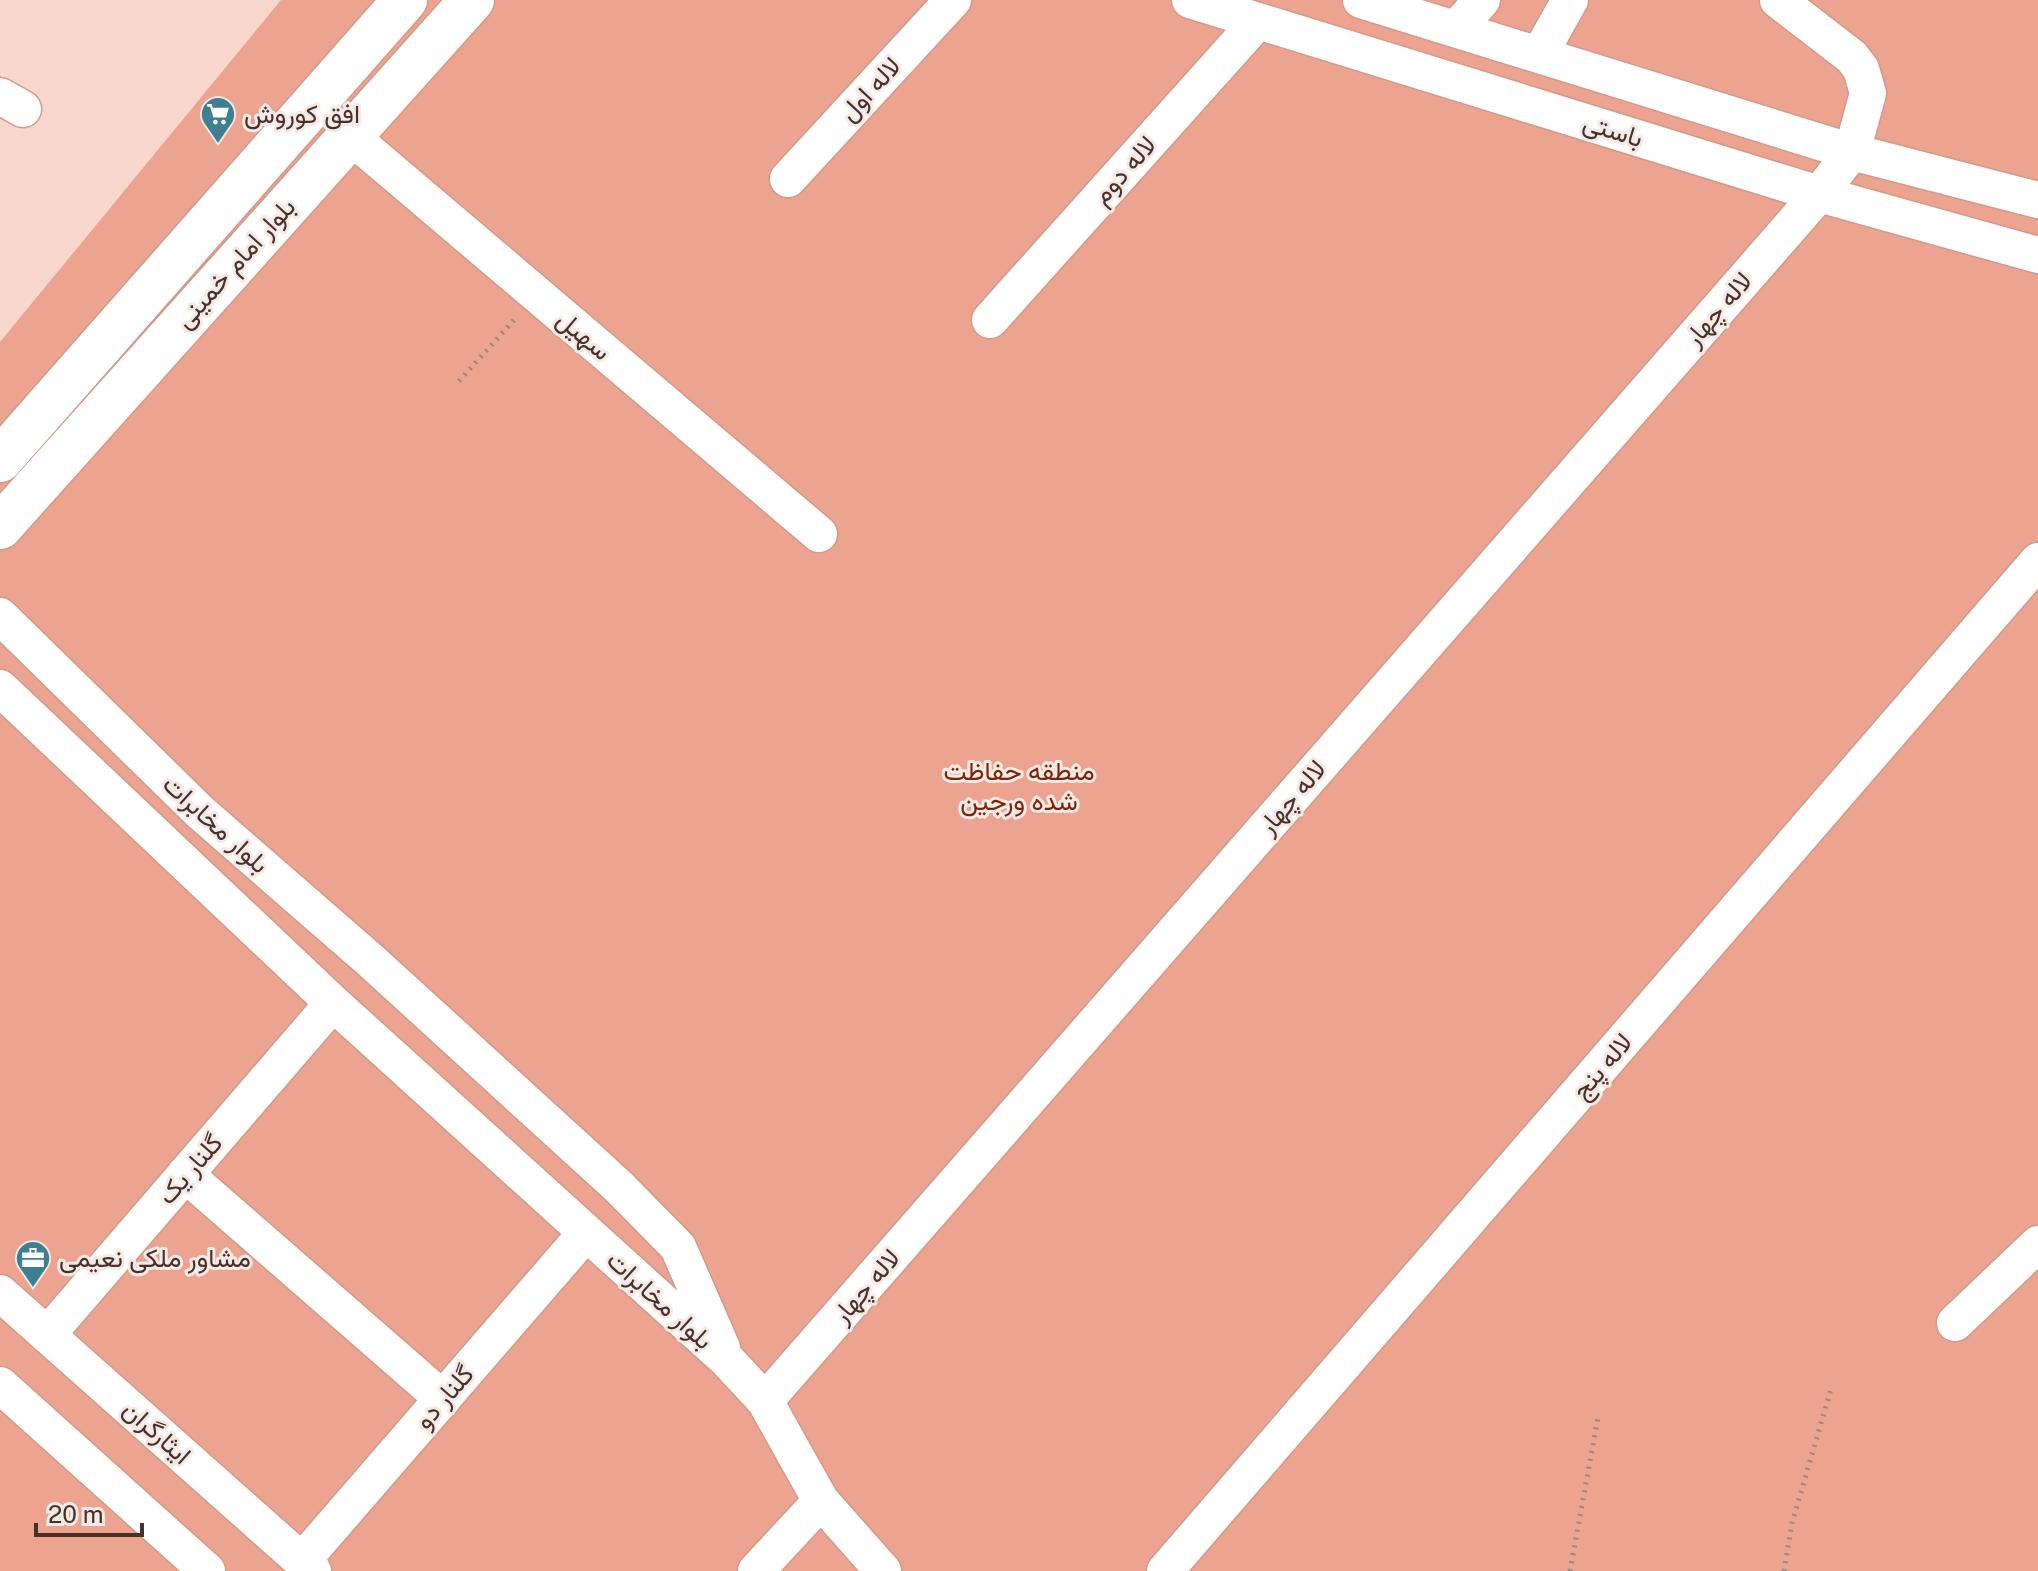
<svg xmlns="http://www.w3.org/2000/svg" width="2038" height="1571" font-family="'Public Sans',Vazirmatn,sans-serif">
  <rect width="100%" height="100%" fill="#fad7cd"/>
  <path fill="#eca38f" d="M 281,0 L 2038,0 L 2038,1571 L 0,1571 L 0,342 Z"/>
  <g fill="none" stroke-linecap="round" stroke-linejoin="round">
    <g stroke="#d29b8b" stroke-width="39">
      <path id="minor" d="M 1190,0 L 1819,194 L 2038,255
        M 1361,0 L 1852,152 L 2038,200
        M 1456,29 L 1482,0
        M 1539,55 L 1570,0
        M 0,96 L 23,109
        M 349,135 L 819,534
        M 788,179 L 953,0
        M 990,320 L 1258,21
        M 0,616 L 200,812 L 370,960 L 619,1187 L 678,1247 L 722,1348
        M 0,688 L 333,1003 L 727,1360 L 765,1401 L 821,1501 L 883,1571
        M 185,1174 L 443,1399
        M 0,1293 L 313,1571
        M 1955,1323 L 2038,1244
        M 47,1335 L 333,1003
        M 0,1385 L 207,1571
        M 765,1401 L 1819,194 L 1852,152 L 1868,93 L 1861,69 L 1852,57 L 1778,0
        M 302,1561 L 586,1233
        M 756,1571 L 821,1501
        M 1165,1571 L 2038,561"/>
    </g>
    <g stroke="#d29b8b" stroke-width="47">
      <path id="major" d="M 0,460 L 405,0
        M 0,527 L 472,0"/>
    </g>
    <path stroke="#a2857d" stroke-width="5" stroke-dasharray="2 6" stroke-linecap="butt" d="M 459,381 L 515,319
      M 1570,1571 L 1598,1417
      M 1784,1571 L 1792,1523 L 1831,1389"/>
    <use href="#minor" stroke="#fff" stroke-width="36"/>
    <use href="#major" stroke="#fff" stroke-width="44"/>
  </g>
  <defs>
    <g id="supermarket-pin" transform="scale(1.8)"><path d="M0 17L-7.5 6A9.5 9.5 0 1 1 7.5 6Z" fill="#3e8091" stroke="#f6eae7"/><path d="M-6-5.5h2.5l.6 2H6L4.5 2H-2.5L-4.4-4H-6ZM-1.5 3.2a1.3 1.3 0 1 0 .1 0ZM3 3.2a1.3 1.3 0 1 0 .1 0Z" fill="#fff"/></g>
    <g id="office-pin" transform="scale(1.8)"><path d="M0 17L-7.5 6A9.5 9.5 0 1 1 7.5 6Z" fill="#3e8091" stroke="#f6eae7"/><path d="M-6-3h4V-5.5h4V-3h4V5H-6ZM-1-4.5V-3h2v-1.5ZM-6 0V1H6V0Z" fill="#fff"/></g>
  </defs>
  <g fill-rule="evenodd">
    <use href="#supermarket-pin" x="218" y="114"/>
    <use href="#office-pin" x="33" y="1258"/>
  </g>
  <g text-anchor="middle" stroke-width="6" stroke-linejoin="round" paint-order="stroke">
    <g font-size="26" fill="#48312b" stroke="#f6eae7">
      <text transform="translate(870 89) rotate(-47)" y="9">لاله اول</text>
      <text transform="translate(1613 130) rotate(17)" y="9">باستی</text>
      <text transform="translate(1124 170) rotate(-48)" y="9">لاله دوم</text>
      <text transform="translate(235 263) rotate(-48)" y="9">بلوار امام خمینی</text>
      <text transform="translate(1718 309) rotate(-49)" y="9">لاله چهار</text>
      <text transform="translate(584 335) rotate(40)" y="9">سهیل</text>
      <text transform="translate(1292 797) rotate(-49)" y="9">لاله چهار</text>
      <text transform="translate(216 824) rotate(42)" y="9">بلوار مخابرات</text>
      <text transform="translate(1602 1066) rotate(-49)" y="9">لاله پنج</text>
      <text transform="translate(190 1169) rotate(-49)" y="9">گلنار یک</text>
      <text transform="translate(866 1286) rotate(-49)" y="9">لاله چهار</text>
      <text transform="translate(660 1300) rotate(42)" y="9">بلوار مخابرات</text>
      <text transform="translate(444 1397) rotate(-49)" y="9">گلنار دو</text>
      <text transform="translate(157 1432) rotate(42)" y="9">ایثارگران</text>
    </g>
    <g font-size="26" fill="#48312b" stroke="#f6eae7" text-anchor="start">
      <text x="244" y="123">افق کوروش</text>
      <text x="59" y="1267">مشاور ملکی نعیمی</text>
    </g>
    <g font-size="26" fill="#7c2407" stroke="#f6eae7">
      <text x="1019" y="780">منطقه حفاظت<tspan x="1019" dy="30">شده ورجین</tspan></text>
    </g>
  </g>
  <path d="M36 1523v12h106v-12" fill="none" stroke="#48312b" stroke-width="4"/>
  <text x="48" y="1523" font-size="24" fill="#48312b" stroke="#f6eae7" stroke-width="6" paint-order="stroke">20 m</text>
</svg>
